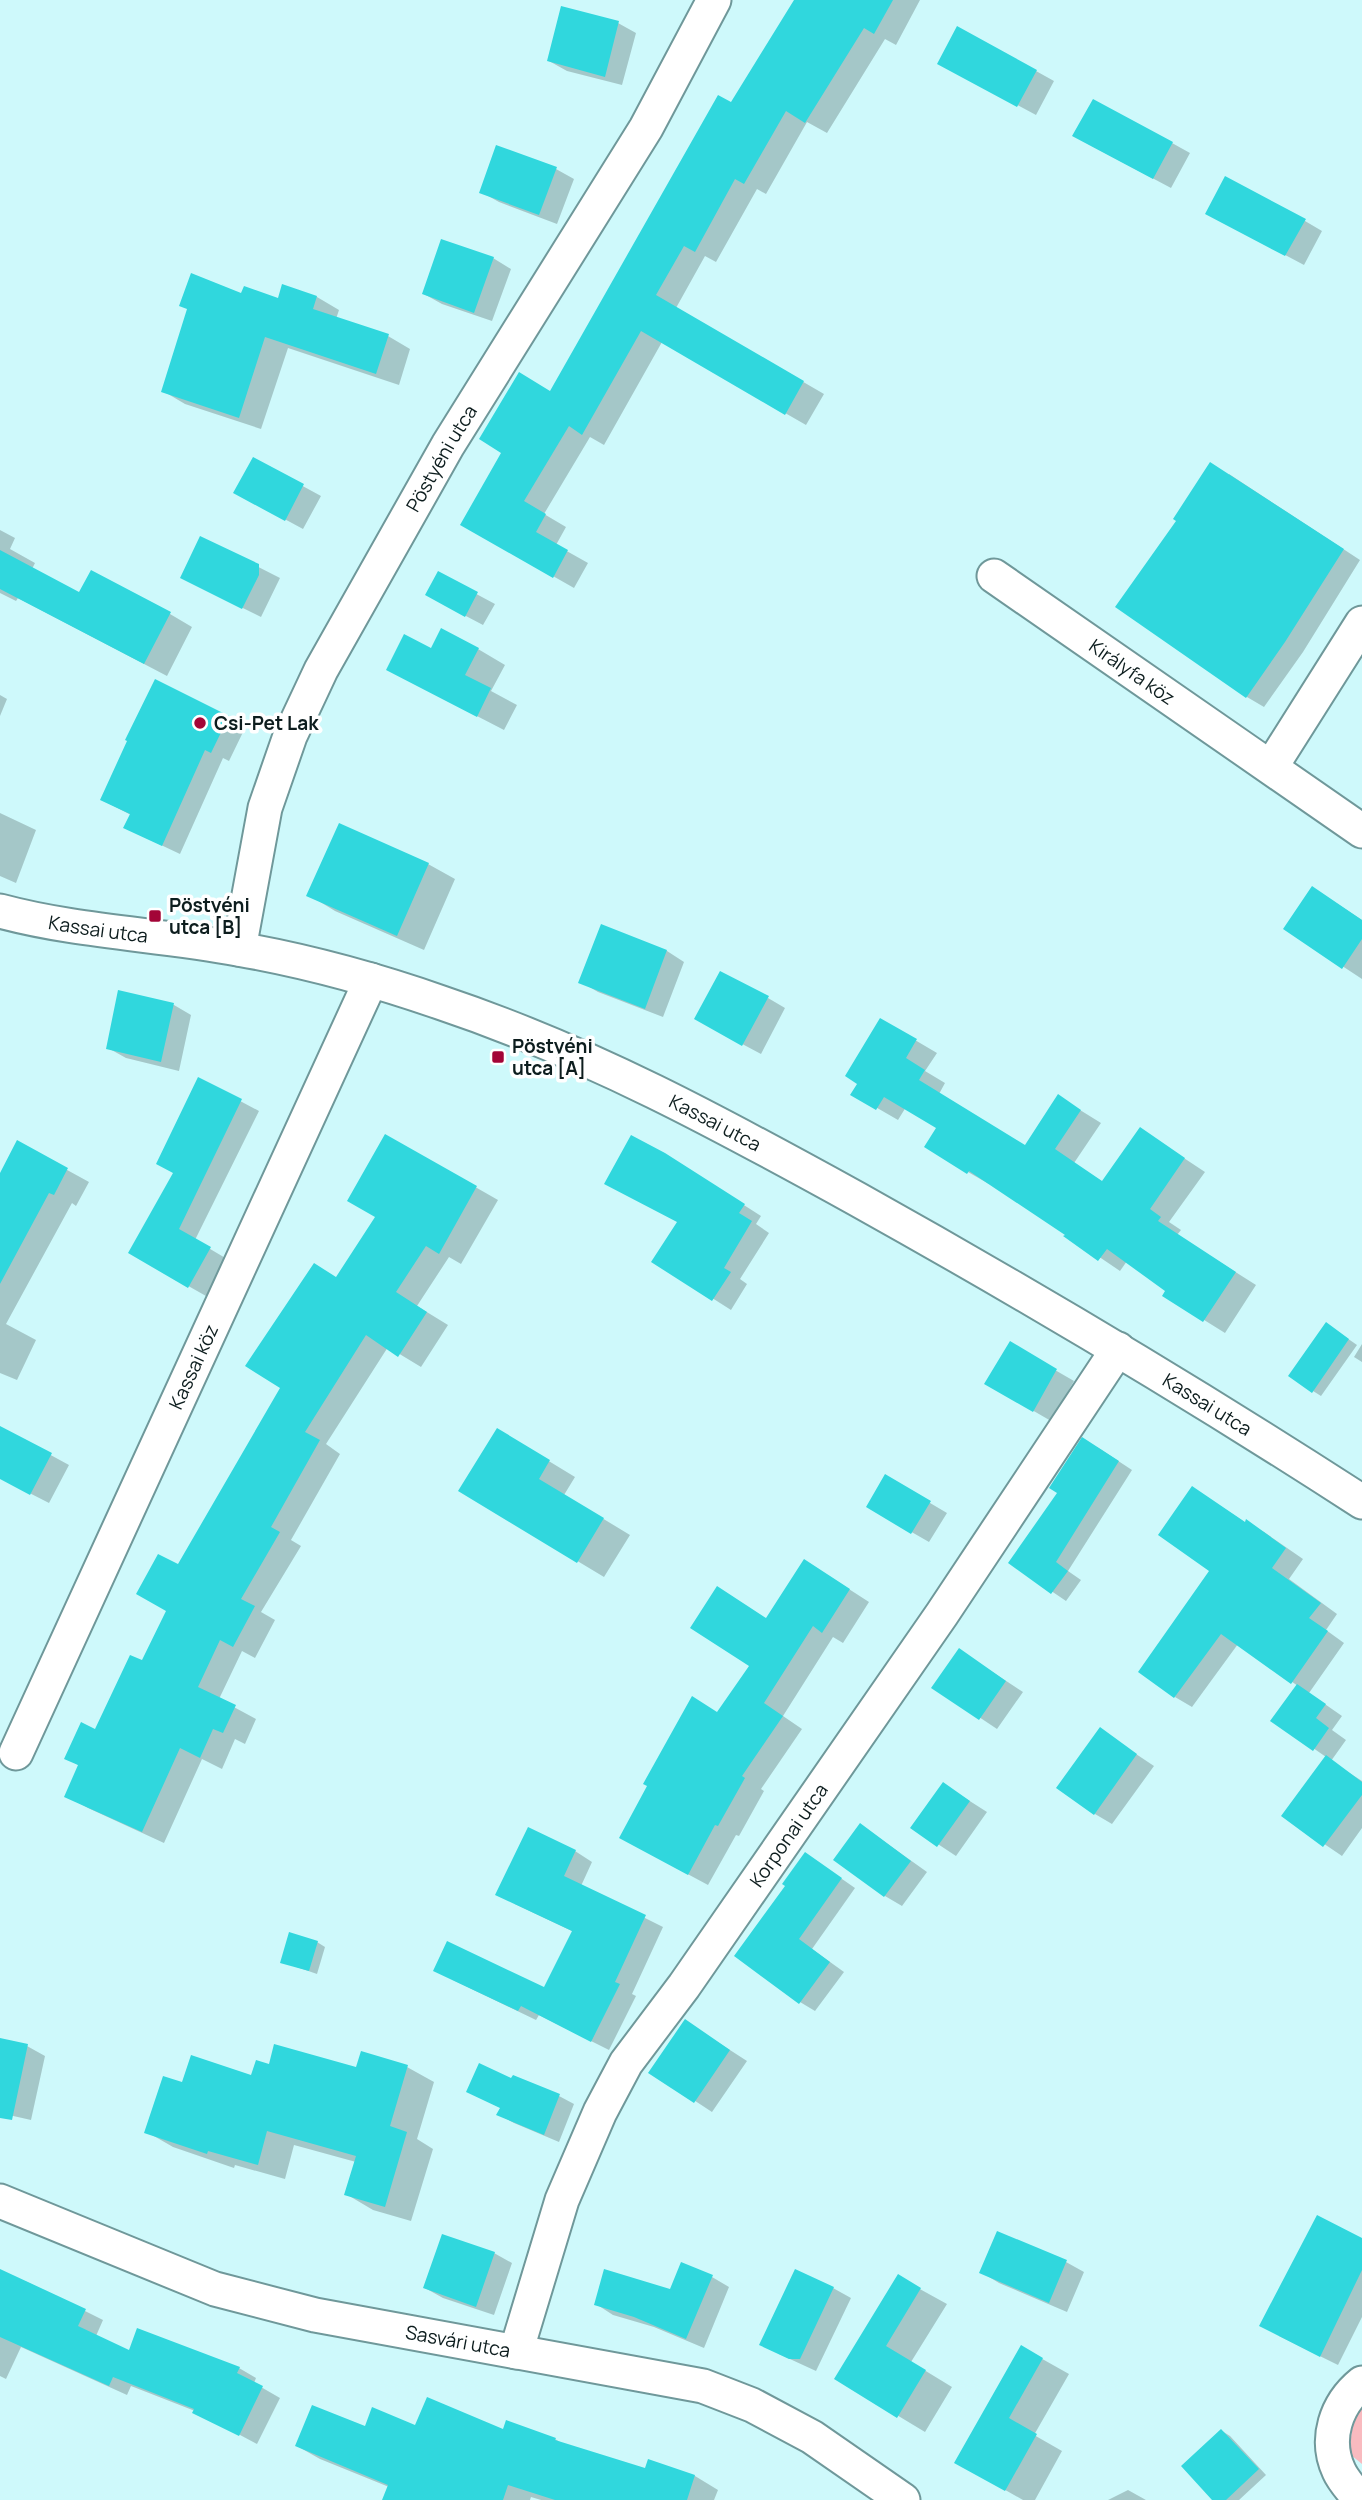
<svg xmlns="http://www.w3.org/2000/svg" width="1362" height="2500" font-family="Manrope,sans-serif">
  <rect width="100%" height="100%" fill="#cef9fb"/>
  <path fill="#f9babf" d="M 1362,2407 L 1362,2464 L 1351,2455 C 1350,2438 1351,2421 1362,2407 Z"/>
  <path fill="#0003" d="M 796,0 L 920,0 L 896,45 L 885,39 L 827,133 L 807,122 L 766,194 L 757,189 L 716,262 L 705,256 L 676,308 L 824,394 L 806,425 L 662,342 L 604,445 L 590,437 L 544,514 L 566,527 L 556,545 L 588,563 L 574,588 L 463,525 L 551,393 Z
    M 618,23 L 636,33 L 622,85 L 567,71 L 549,61 Z
    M 1036,71 L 1054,81 L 1036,115 L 957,73 Z
    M 1172,143 L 1190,153 L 1171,188 L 1092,146 Z
    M 556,169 L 574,179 L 557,224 L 499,202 L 481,192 Z
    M 1305,221 L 1322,231 L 1304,265 L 1225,223 Z
    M 493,258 L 511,269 L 492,321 L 442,304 L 424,294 Z
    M 284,287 L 317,297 L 339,310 L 336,319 L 388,336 L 410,349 L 399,385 L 288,348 L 261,429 L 185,404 L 163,391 L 279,300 Z
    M 253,459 L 321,496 L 303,529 L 253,502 Z
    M 1229,474 L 1360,560 L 1303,652 L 1264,707 L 1247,697 Z
    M 0,530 L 15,538 L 10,549 L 35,563 L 32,569 L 80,595 L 170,614 L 192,627 L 167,676 L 18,598 L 16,601 L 0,593 Z
    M 201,538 L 280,578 L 261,617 L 182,578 Z
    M 439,574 L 495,604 L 483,625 L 445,605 Z
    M 478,649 L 505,665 L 491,691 L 517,705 L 504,730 L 415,684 L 432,650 Z
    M 0,695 L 7,699 L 0,716 Z
    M 228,718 L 245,728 L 229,761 L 223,758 L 180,854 L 125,828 L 131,815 L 102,800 Z
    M 0,813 L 36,830 L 16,883 L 0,876 Z
    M 428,864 L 455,879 L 424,950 L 335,911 L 309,895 Z
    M 1330,899 L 1362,920 L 1362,979 L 1286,929 Z
    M 602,927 L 667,951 L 684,962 L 663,1017 L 598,992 L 581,982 Z
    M 120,992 L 174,1005 L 191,1015 L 179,1071 L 126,1058 L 108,1048 Z
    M 768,998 L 785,1008 L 761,1054 L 714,1029 Z
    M 881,1020 L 937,1053 L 925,1071 L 945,1083 L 939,1094 L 1026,1147 L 1059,1097 L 1101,1123 L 1074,1163 L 1103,1182 L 1140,1129 L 1205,1172 L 1169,1222 L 1181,1230 L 1177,1235 L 1256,1285 L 1225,1333 L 1164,1295 L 1168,1290 L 1127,1261 L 1120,1271 L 990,1183 L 989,1184 L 968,1172 L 938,1127 L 906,1107 L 898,1120 L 853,1094 L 860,1083 Z
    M 199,1079 L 259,1111 L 195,1240 L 227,1259 L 206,1296 L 130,1253 L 175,1173 Z
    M 386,1136 L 498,1200 L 461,1264 L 449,1257 L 417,1306 L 448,1325 L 421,1367 L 388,1347 L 326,1444 L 340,1454 L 291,1540 L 301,1546 L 261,1612 L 275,1620 L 255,1658 L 242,1651 L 219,1699 L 256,1719 L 245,1744 L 235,1739 L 222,1769 L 202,1759 L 164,1843 L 88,1808 L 66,1796 L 80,1766 L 66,1758 L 95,1731 L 142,1662 L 168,1610 L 178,1567 L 282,1387 L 337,1279 L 377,1217 Z
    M 18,1143 L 89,1182 L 76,1206 L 72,1203 L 6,1324 L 36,1340 L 17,1380 L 0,1373 L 0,1177 Z
    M 683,1166 L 761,1216 L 756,1224 L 769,1233 L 740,1279 L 747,1284 L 731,1310 L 654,1261 L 679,1222 Z
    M 1334,1329 L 1357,1345 L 1321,1396 L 1313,1391 Z
    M 1010,1344 L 1074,1381 L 1051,1421 L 987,1384 Z
    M 1362,1344 L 1362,1362 L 1354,1357 Z
    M 12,1434 L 69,1465 L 49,1503 L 0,1478 L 0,1457 Z
    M 524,1446 L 575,1477 L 564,1495 L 630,1535 L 604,1577 L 461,1491 Z
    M 1097,1447 L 1132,1470 L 1068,1571 L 1081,1580 L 1066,1601 L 1010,1563 L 1060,1493 Z
    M 886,1477 L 947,1513 L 929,1542 L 868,1507 Z
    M 1193,1488 L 1246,1523 L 1264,1532 L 1303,1559 L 1289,1579 L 1337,1614 L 1326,1630 L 1344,1643 L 1309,1693 L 1342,1716 L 1332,1730 L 1346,1740 L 1331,1761 L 1362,1781 L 1362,1828 L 1342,1856 L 1283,1816 L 1326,1757 L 1273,1720 L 1298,1686 L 1238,1644 L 1192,1707 L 1175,1697 L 1212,1571 Z
    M 824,1573 L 869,1602 L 843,1643 L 833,1637 L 783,1716 L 802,1729 L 761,1789 L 764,1791 L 739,1836 L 736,1835 L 708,1885 L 641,1849 L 718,1713 L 751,1665 L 768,1619 Z
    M 959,1650 L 1023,1692 L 997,1729 L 934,1687 Z
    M 1100,1730 L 1154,1766 L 1112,1824 L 1095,1814 Z
    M 943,1784 L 987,1812 L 956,1856 L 912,1827 Z
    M 861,1825 L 927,1872 L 902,1906 L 885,1896 Z
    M 575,1851 L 592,1862 L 581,1886 L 663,1927 L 632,1994 L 636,1996 L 609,2050 L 539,2015 L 536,2020 L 453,1980 L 545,1990 L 574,1932 L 515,1904 Z
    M 806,1854 L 855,1888 L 812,1949 L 844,1972 L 815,2011 L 800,2002 L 788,1886 Z
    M 317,1942 L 325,1947 L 317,1974 L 282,1962 Z
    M 685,2021 L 747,2061 L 712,2112 L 651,2072 Z
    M 0,2040 L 27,2046 L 45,2056 L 31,2120 L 0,2113 Z
    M 407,2067 L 434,2082 L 417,2139 L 433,2149 L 411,2221 L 373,2210 L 346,2194 L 356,2162 L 294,2145 L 285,2179 L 235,2165 L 234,2168 L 173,2147 L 147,2132 L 183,2085 L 357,2069 Z
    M 512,2081 L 559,2096 L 574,2104 L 559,2142 L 514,2123 L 499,2115 L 501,2108 L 468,2092 Z
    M 1362,2240 L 1362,2317 L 1338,2365 L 1279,2336 Z
    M 494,2253 L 512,2263 L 494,2315 L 443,2298 L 425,2288 Z
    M 1066,2262 L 1084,2272 L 1067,2312 L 999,2283 L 981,2272 Z
    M 0,2271 L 27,2282 L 103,2320 L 96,2336 L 129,2353 L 239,2368 L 256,2378 L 254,2383 L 280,2398 L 257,2444 L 195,2411 L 131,2386 L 127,2395 L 21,2347 L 6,2379 L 0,2376 Z
    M 712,2277 L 729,2287 L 704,2348 L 654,2327 L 613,2315 L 596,2304 L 671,2291 Z
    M 898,2277 L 947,2304 L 911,2362 L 952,2387 L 925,2432 L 837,2379 Z
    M 833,2288 L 851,2298 L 816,2371 L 779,2354 Z
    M 1021,2347 L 1069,2374 L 1034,2435 L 1062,2451 L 1035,2500 L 1023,2500 L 956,2462 Z
    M 416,2427 L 504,2431 L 555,2439 L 563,2444 L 646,2471 L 649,2461 L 695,2476 L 718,2490 L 714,2500 L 541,2500 L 531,2497 L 530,2500 L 384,2500 L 389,2487 L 320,2459 L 297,2446 L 366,2428 Z
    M 1222,2431 L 1230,2436 L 1266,2475 L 1239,2500 L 1215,2500 Z
    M 1128,2490 L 1146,2500 L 1108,2500 Z"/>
  <path fill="#30d7dd" d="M 794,0 L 893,0 L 874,34 L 864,28 L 805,123 L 786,111 L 744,184 L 735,179 L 695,252 L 684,246 L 656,295 L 804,381 L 785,415 L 641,331 L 582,435 L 569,426 L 524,501 L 546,514 L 536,532 L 568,550 L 553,578 L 460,525 L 501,453 L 479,439 L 519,372 L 550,391 L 718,95 L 731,102 Z
    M 561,6 L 619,21 L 605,77 L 547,61 Z
    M 957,26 L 1037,70 L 1017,107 L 937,64 Z
    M 1093,99 L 1173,142 L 1153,179 L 1072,136 Z
    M 496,145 L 557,167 L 539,215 L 479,193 Z
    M 1225,176 L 1306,219 L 1285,256 L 1205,214 Z
    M 441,239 L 494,257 L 474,313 L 422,294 Z
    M 191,273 L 241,293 L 244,286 L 278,298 L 282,284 L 317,296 L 313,309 L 389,334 L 376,374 L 265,337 L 239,418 L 161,392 L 187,309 L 179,306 Z
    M 253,457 L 304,484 L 285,521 L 233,493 Z
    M 1210,462 L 1344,549 L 1285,642 L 1246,698 L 1115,607 L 1176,521 L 1173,519 Z
    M 200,536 L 259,564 L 259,575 L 242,609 L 180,578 Z
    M 0,550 L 79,592 L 91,570 L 171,612 L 144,664 L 0,589 Z
    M 438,571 L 478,592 L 465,617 L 425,595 Z
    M 441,628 L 479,648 L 465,675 L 491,688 L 477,717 L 386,670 L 404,634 L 431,648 Z
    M 155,679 L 229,716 L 211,753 L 205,750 L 162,846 L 123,828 L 130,814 L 100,800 L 127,741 L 125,740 Z
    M 339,823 L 429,863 L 397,936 L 306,896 Z
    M 1312,886 L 1362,920 L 1362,939 L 1342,969 L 1283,929 Z
    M 601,924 L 667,950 L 645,1009 L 578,983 Z
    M 720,971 L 769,996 L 742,1046 L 694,1019 Z
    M 118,990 L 174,1003 L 161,1062 L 106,1049 Z
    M 880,1018 L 917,1039 L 906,1058 L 925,1070 L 919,1080 L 1025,1145 L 1058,1094 L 1081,1110 L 1055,1149 L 1102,1181 L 1140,1127 L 1185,1158 L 1150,1209 L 1161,1217 L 1158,1221 L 1236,1272 L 1203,1322 L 1162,1296 L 1165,1291 L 1107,1249 L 1098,1261 L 1063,1236 L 1065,1235 L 969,1171 L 967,1174 L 924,1147 L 936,1128 L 884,1097 L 876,1110 L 850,1095 L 857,1084 L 845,1076 Z
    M 198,1077 L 242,1099 L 179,1229 L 211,1247 L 188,1288 L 128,1253 L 173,1173 L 156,1164 Z
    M 385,1134 L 477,1186 L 439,1254 L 426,1246 L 396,1292 L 427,1312 L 398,1357 L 366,1335 L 305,1432 L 320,1440 L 271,1527 L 280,1532 L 241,1599 L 255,1606 L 233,1647 L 220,1640 L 198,1687 L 236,1705 L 223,1733 L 213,1729 L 200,1758 L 180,1748 L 142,1832 L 64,1797 L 78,1765 L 64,1759 L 81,1722 L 95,1729 L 130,1655 L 142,1660 L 166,1611 L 136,1594 L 158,1554 L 178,1564 L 280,1388 L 245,1366 L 314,1263 L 336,1277 L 375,1217 L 347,1201 Z
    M 631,1135 L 665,1153 L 745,1204 L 739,1213 L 752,1221 L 724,1268 L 731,1272 L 712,1301 L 651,1262 L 677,1222 L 604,1184 Z
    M 17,1140 L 68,1168 L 54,1195 L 49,1193 L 0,1284 L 0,1173 Z
    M 1326,1322 L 1349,1339 L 1312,1393 L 1288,1376 Z
    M 1010,1341 L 1057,1369 L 1033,1412 L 984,1384 Z
    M 0,1426 L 52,1453 L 30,1495 L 0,1479 Z
    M 497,1428 L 550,1460 L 539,1479 L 604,1518 L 577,1563 L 458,1491 Z
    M 1082,1437 L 1119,1461 L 1056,1562 L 1068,1571 L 1051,1594 L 1008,1563 L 1057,1493 L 1049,1488 Z
    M 885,1474 L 931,1501 L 911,1534 L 866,1507 Z
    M 1192,1486 L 1245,1522 L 1246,1519 L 1286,1548 L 1272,1568 L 1321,1603 L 1309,1618 L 1328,1631 L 1291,1684 L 1221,1634 L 1174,1698 L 1138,1672 L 1209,1571 L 1158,1535 Z
    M 804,1559 L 850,1589 L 822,1633 L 813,1626 L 764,1703 L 783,1716 L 742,1776 L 745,1778 L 718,1826 L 715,1825 L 688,1875 L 619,1838 L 647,1786 L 643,1784 L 692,1696 L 717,1712 L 749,1666 L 690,1628 L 717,1586 L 766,1618 Z
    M 959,1648 L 1006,1681 L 979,1720 L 931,1688 Z
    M 1297,1684 L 1326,1704 L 1316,1718 L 1329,1728 L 1313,1751 L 1270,1721 Z
    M 1100,1727 L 1137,1754 L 1094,1815 L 1056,1788 Z
    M 1326,1755 L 1362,1782 L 1362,1795 L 1323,1847 L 1281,1816 Z
    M 943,1782 L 970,1801 L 937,1847 L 910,1828 Z
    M 860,1823 L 911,1861 L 884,1897 L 833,1860 Z
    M 528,1827 L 576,1850 L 564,1876 L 646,1915 L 615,1982 L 620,1984 L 591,2042 L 521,2006 L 518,2011 L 433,1971 L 447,1941 L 544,1987 L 572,1931 L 495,1895 Z
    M 805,1852 L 842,1878 L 799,1939 L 830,1962 L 799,2004 L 734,1956 L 785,1886 L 782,1884 Z
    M 289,1932 L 318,1941 L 309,1971 L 280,1963 Z
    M 685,2019 L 730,2050 L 694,2103 L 648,2073 Z
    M 0,2038 L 28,2044 L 12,2120 L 0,2118 Z
    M 274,2044 L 356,2067 L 361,2051 L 408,2065 L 390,2126 L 407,2132 L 385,2207 L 344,2195 L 356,2156 L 267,2131 L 258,2165 L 208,2151 L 207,2154 L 144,2133 L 163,2076 L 182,2082 L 191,2055 L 251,2075 L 256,2060 L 269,2064 Z
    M 479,2063 L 511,2078 L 513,2075 L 560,2094 L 544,2135 L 496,2115 L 500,2108 L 466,2092 Z
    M 1317,2215 L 1362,2238 L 1362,2270 L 1320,2357 L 1259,2326 Z
    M 997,2231 L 1067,2260 L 1049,2303 L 979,2273 Z
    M 442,2234 L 495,2252 L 476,2307 L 423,2288 Z
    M 681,2262 L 713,2275 L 686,2339 L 634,2317 L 594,2305 L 604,2269 L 670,2289 Z
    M 0,2269 L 86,2309 L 78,2326 L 129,2350 L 137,2328 L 240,2367 L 237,2373 L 263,2386 L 239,2436 L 192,2413 L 194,2409 L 113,2377 L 109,2386 L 0,2337 Z
    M 795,2269 L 834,2287 L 800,2359 L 789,2359 L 759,2345 Z
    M 898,2274 L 921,2288 L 886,2346 L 926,2370 L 897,2418 L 834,2379 Z
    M 1021,2345 L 1043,2358 L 1009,2418 L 1037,2434 L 1005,2491 L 954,2463 Z
    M 427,2397 L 503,2429 L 506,2420 L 556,2438 L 555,2440 L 645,2468 L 648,2459 L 695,2475 L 687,2500 L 555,2500 L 508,2485 L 503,2500 L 382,2500 L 388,2485 L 295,2446 L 312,2405 L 365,2426 L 372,2407 L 415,2425 Z
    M 1221,2429 L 1259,2469 L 1226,2500 L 1212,2500 L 1181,2466 Z"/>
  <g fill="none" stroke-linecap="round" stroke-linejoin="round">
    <g stroke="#6f989a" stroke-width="37">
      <g id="minor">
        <path id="s1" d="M 994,576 L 1362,831"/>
        <path d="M 1271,767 L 1362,623"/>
        <path id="s2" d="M 0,911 C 78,932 159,934 238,949 C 307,961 376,980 442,1003 C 591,1053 721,1124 857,1199 C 1029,1295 1197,1395 1362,1502"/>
        <path id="s3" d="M 239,949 L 265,808 L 290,736 L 321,670 L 448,445 L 646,128 L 714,0"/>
        <path id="s4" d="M 16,1753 L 371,980"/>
        <path id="s5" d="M 0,2201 L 215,2289 L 315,2315 L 703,2386 L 752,2405 L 812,2437 L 903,2500"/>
        <path id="s6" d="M 516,2352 L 562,2200 L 600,2112 L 626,2063 L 684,1986 L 942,1614 L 1118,1349"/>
        <path d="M 1358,2497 C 1351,2489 1343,2480 1339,2471 C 1324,2439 1336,2404 1362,2383"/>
      </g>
    </g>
    <use href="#minor" stroke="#fff" stroke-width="33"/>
  </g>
  <g fill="#a30537" stroke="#fff" stroke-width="2.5">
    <circle cx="200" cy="723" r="7"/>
    <rect x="148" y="909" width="14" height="14" rx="3.5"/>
    <rect x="491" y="1050" width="14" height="14" rx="3.5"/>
  </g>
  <g text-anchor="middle" stroke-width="7" stroke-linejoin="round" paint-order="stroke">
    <g font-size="19" fill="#0d1d1e" stroke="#fff">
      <text dy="7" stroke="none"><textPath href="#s3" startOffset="536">Pöstyéni utca</textPath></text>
      <text dy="7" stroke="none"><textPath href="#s1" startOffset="168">Királyfa köz</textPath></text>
      <text dy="7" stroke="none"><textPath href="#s2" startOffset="100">Kassai utca</textPath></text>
      <text dy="7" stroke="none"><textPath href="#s2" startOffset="751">Kassai utca</textPath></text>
      <text dy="7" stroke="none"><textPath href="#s4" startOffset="425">Kassai köz</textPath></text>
      <text dy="7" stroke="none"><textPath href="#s2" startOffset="1318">Kassai utca</textPath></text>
      <text dy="7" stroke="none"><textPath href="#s6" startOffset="590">Korponai utca</textPath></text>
      <text dy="7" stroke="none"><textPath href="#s5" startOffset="481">Sasvári utca</textPath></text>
    </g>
    <g font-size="19" font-weight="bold" fill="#0d1d1e" stroke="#fff" text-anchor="start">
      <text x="214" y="730">Csi-Pet Lak</text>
      <text x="169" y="912">Pöstyéni<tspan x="169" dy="22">utca [B]</tspan></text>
      <text x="512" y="1053">Pöstyéni<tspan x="512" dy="22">utca [A]</tspan></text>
    </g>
  </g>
</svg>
